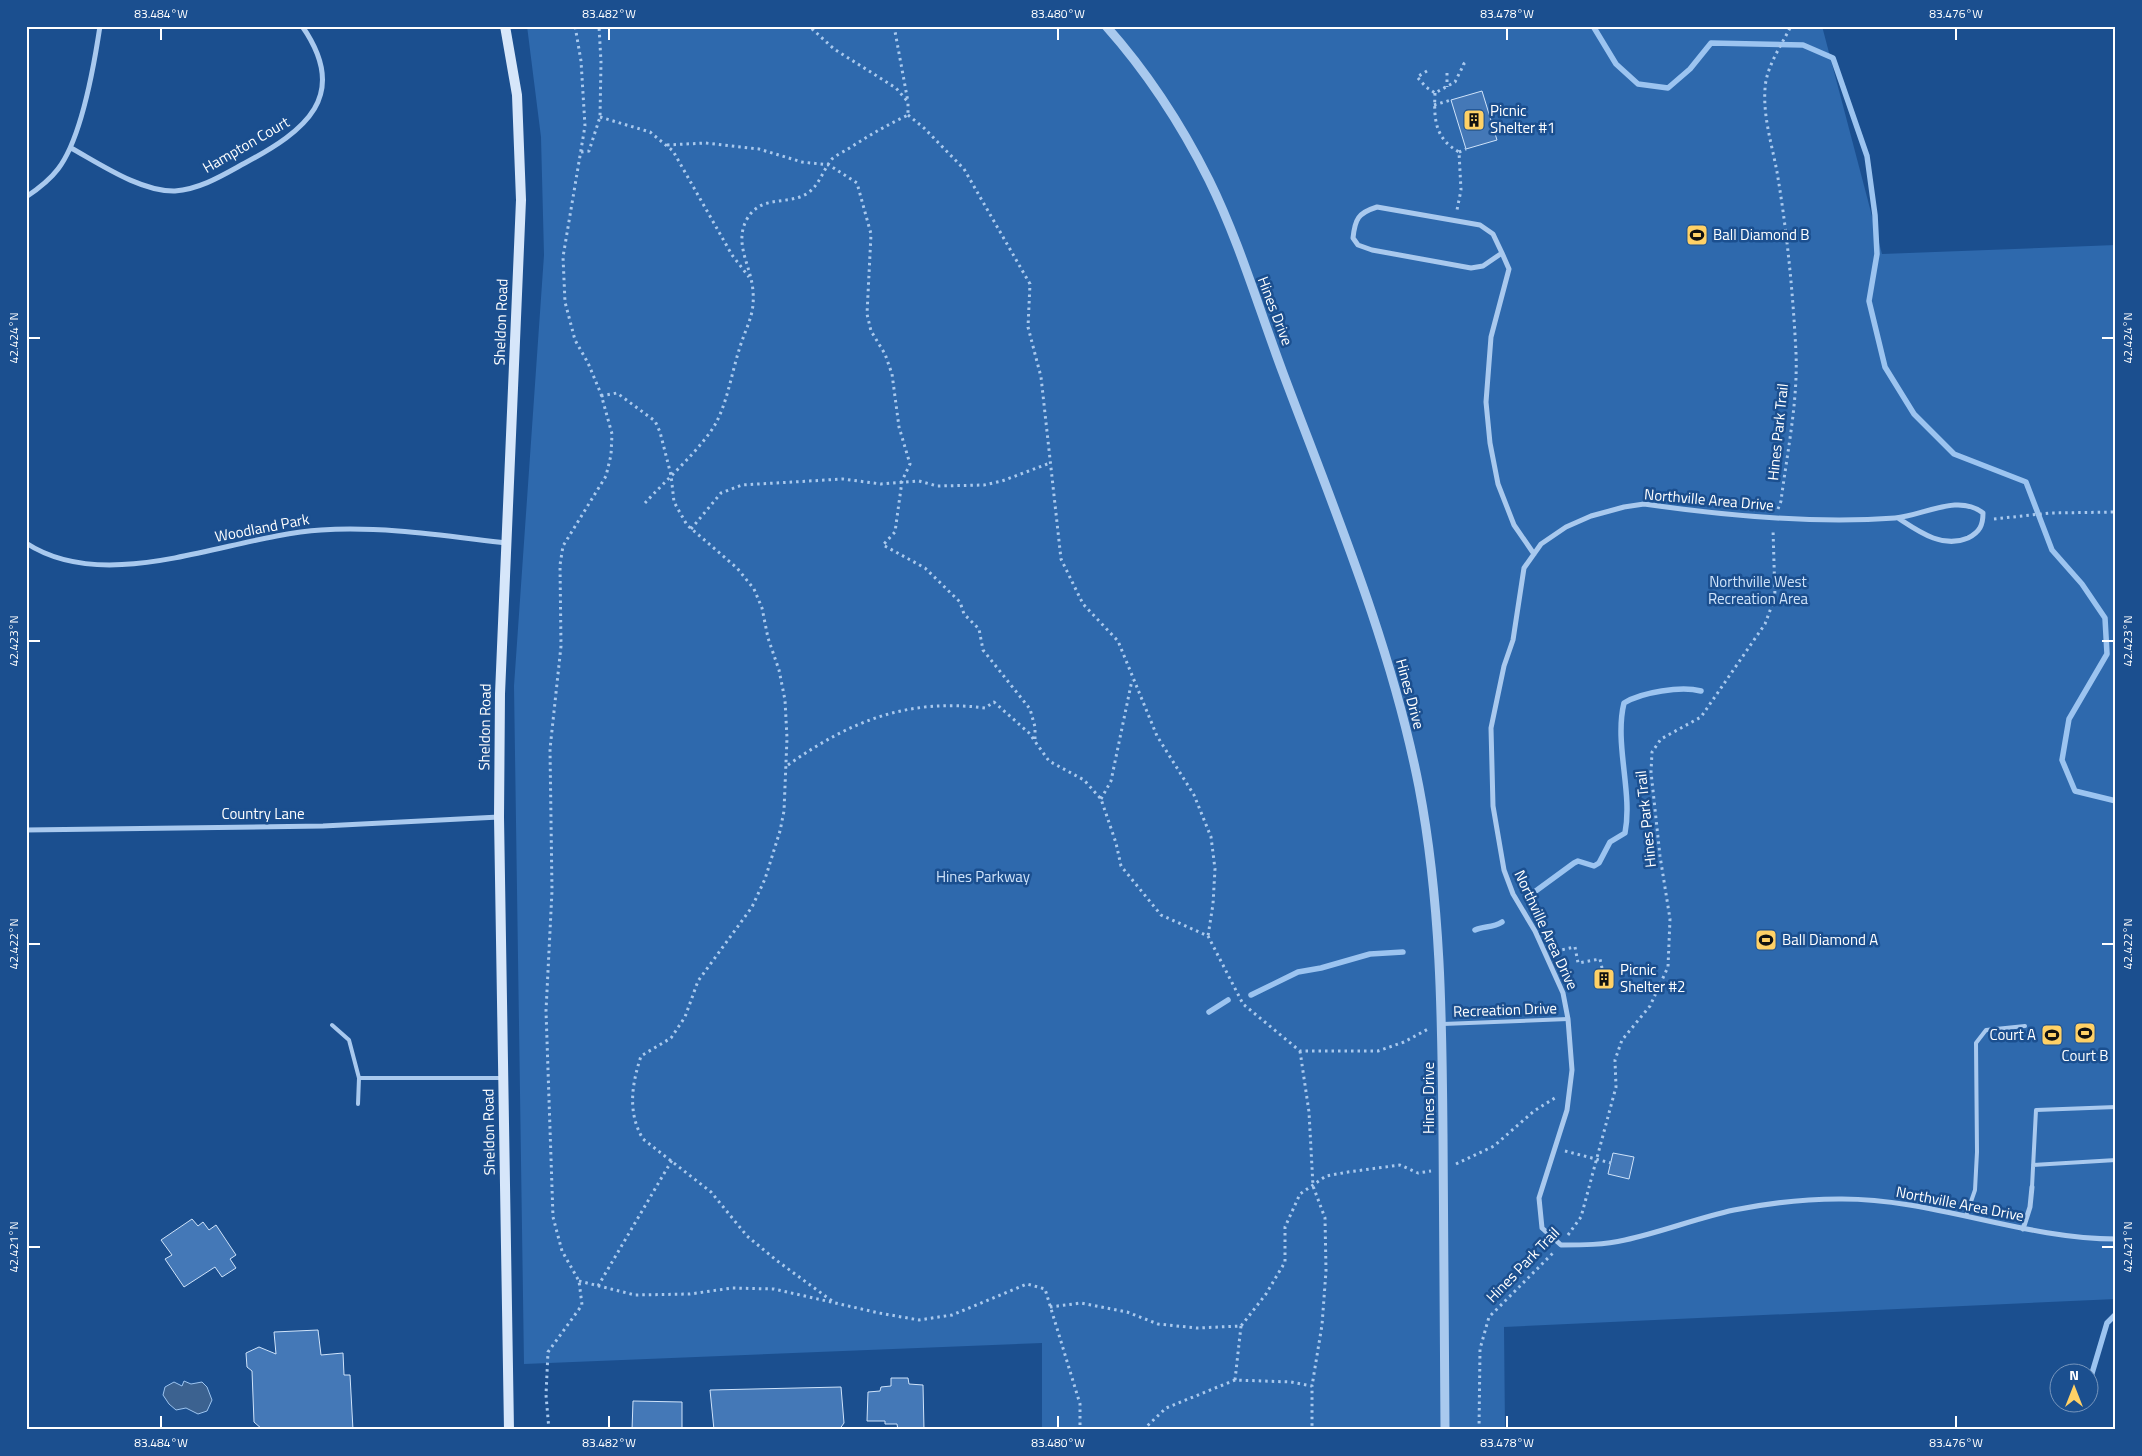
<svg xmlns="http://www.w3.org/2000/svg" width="2142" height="1456" font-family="'Titillium Web',sans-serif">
  <rect width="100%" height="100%" fill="#1b4f8f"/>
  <path fill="#2e69ad" d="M 527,26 L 1822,26 L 1882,254 L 2116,245 L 2116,1299 L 1504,1327 L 1505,1430 L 1042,1430 L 1042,1343 L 524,1364 L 514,686 L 544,255 L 541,137 Z"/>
  <path fill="#3c6290" stroke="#9cc4f0" d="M 184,1381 L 191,1384 L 202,1382 L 207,1387 L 212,1400 L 207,1411 L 198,1414 L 186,1408 L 176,1410 L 169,1404 L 163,1395 L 165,1387 L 174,1382 L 182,1386 Z"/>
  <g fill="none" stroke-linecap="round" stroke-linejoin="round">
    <path stroke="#9cc4f0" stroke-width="5.5" d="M 1593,26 L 1616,64 L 1638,84 L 1668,88 L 1690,69 L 1711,43 L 1803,45 L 1833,58 L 1867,156 L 1875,215 L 1877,254 L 1869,301 L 1885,367 L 1914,414 L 1954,454 L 2026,482 L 2052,550 L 2082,584 L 2105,618 L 2107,654 L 2069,719 L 2062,760 L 2075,791 L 2116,801
      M 1533,893 L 1574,863 L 1578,861 L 1594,866 L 1599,863 L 1610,842 L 1625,833 C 1633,792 1614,744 1624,703 C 1642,692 1681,686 1701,691
      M 1475,930 C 1484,926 1493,928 1502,922
      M 1251,995 L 1298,972 L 1321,968 L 1370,954 L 1403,952
      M 1209,1012 L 1228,1000
      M 2090,1380 L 2107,1323 L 2116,1314"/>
  </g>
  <path fill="#4478b7" stroke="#cfe3fa" d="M 1482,91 L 1497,140 L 1466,149 L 1451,100 Z
    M 1613,1153 L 1634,1157 L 1629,1179 L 1608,1174 Z
    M 192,1219 L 198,1226 L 203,1222 L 209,1230 L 216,1225 L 236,1255 L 230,1259 L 236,1268 L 222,1277 L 215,1267 L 184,1287 L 165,1259 L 172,1255 L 161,1240 Z
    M 318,1330 L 321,1355 L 343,1353 L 344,1375 L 350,1375 L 353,1430 L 263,1430 L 254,1422 L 252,1371 L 247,1367 L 246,1353 L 259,1347 L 276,1354 L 274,1332 Z
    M 891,1378 L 908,1378 L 909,1384 L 923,1385 L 924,1430 L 898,1430 L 897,1424 L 885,1424 L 885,1421 L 867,1421 L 868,1392 L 880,1391 L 881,1387 L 891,1386 Z
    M 841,1387 L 844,1423 L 839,1430 L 714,1430 L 710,1390 Z
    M 633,1401 L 682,1402 L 682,1430 L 632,1430 Z"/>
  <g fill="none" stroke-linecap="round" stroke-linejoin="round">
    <path stroke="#a9c9ee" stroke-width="3" stroke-dasharray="2.5 4" stroke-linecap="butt" d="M 894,26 L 908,102
      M 1427,71 L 1417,77 L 1426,87 L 1435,93 L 1455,82 L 1464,64 L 1461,62
      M 1447,73 L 1447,87
      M 1435,93 C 1434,118 1434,138 1459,152 L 1461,190 L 1457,210
      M 1434,105 L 1451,100
      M 908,115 L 924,128 L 964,169 L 1030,284 L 1028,327 L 1041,377 L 1061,559 L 1083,604 L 1118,641 L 1157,736 L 1194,795 L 1211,837 L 1215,869 L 1213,904 L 1208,936
      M 600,117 L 650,132 L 673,151 L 732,255 L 749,277
      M 667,145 L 705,143 L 759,149 L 802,162 L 829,165 L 857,183 L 871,234 L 867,314 L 871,331 L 885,354 L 892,374 L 899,427 L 910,464 L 902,481 L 895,532 L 883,545 L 925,568 L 960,602 L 964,614 L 979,629 L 983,650 L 1030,709 L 1035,727 L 1035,741
      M 581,152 L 589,151 L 600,117 L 601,62 L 599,26
      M 1459,152 L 1466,149
      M 601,396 L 617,393 L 655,421 L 660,432 L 671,475 L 674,502 L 687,525 L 737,568 L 754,589 L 762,608 L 768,638 L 779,670 L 785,700 L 787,738 L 784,811 L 780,831 L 765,879 L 752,907 L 698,981 L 685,1017 L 671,1038 L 641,1056 C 632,1084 627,1112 643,1139 L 711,1192 L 747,1236 L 776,1260 L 832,1301
      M 645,503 C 665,481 702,448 716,423 C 728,400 732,371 740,347 C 746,327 755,315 753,292 C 752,267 733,244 747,219 C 761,194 788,206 808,193 C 820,184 823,170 832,159 C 836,155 843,152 848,149 C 868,136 887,125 908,115 L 908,102 L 896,88 L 834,49 L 809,26
      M 1778,509 L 1781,501 C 1787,453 1798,402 1796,353 C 1793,293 1787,231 1777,172 C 1772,145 1763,117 1765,89 C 1766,67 1781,46 1791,26
      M 1994,519 L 2050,513 L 2116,512
      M 691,529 L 721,493 L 742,485 L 843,479 L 881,484 L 919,481 L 937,486 L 984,485 L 1002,481 L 1050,463
      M 788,765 C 850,721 908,698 985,708 L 994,702 L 1029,733 L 1049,761 L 1084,780 L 1101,799 L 1116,843 L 1121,866 L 1161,915 L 1208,936 L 1243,1004 L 1300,1051 L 1378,1051 L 1404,1042 L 1430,1028
      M 1101,799 L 1111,781 L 1132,680
      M 1556,951 L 1575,947 L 1578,963 L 1600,959 L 1602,968
      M 1300,1051 L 1309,1112 L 1313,1186 L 1325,1218 L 1326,1271 L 1322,1325 L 1312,1386
      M 1565,1151 L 1611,1163
      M 1456,1164 L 1494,1146 L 1534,1111 L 1558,1096
      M 1568,1235 L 1581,1217 L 1616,1087 L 1615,1060 L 1622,1040 L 1650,1006 L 1668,967 L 1670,919 L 1660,856 L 1651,772 L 1652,752 L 1661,739 L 1701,717 L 1765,624 L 1775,597 L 1773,529
      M 579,1281 L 635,1295 L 690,1294 L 732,1288 L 774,1289 L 879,1313 L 919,1320 L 952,1315 L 1027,1284 L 1045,1289 L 1080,1404 L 1080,1430
      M 598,1286 L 672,1160
      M 1050,1307 L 1081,1303 L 1127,1312 L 1158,1324 L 1197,1328 L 1241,1326 L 1266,1294 L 1285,1262 L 1285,1227 L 1300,1194 L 1326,1176 L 1348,1172 L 1400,1165 L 1418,1173 L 1431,1171
      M 1235,1380 L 1241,1326
      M 549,1430 L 546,1395 L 548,1352 L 582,1305 L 579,1281 L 562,1251 L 553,1217 L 546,1011 L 552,891 L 550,749 L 561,646 L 560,565 L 563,546 L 606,476 L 611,455 L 612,434 L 601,394 L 588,363 L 575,340 L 565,302 L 563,257 L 585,126 L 581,61 L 575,26
      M 1143,1430 L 1166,1408 L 1235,1380 L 1291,1382 L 1312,1386 L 1312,1430
      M 1479,1430 L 1480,1349 L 1489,1317 L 1553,1253"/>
    <path stroke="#a9c9ee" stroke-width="4" d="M 1443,1024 L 1568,1019
      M 332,1025 L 349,1040 L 359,1078
      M 358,1104 L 359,1078 L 503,1078
      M 2033,1165 L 2116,1160
      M 2032,1187 L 2036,1110 L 2116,1107
      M 1966,1216 L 1975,1190 L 1977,1152 L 1976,1043 L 1986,1030 L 2025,1026"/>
    <path stroke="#a9c9ee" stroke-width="5" d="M 71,148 C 100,164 141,192 175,191 C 201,189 223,175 245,163 C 305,131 351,96 302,26
      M 26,197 C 38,189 49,181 58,169 C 82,138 94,66 100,26
      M 1377,207 L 1480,225 L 1493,234 L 1502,253 L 1483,266 L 1471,268 L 1372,250 L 1358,245 L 1353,238 C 1355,219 1358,213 1377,207 Z
      M 1502,253 L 1509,269 L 1491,337 L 1486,402 L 1490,443 L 1498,484 L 1514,525 L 1534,554
      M 1898,518 C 1918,531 1942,549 1968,538 C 1980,532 1983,525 1983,513 C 1958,493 1923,516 1895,518 C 1812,524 1727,516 1644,504 L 1624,507 L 1591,516 L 1566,527 L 1541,544 L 1524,568 L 1513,640 L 1504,666 L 1491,728 L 1493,806 L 1504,870 L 1513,894 L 1535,931 L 1563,993 L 1568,1019 L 1572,1070 L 1567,1110 L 1539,1198 L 1542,1228 L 1561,1245 C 1582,1245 1604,1245 1625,1240 C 1662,1232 1697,1218 1734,1210 C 1769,1203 1804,1199 1839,1199 C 1933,1198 2022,1239 2116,1239
      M 26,543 C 108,597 232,535 321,530 C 383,526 445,536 506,543
      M 26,830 L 323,826 L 499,817
      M 2023,1229 L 2030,1207 L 2032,1187"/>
    <path stroke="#a9c9ee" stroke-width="9" d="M 1106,26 C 1147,72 1181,124 1209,180 C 1239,241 1259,309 1283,373 C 1334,509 1391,644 1419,787 C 1441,902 1442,1018 1443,1134 C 1443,1232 1444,1331 1445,1430"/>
    <path stroke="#d6e6fa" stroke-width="10" d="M 505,26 L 517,95 L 521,200 L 500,694 L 499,817 L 509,1430"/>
  </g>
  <path fill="none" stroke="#fff" stroke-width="2" d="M 161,28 L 161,40M 609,28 L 609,40M 1058,28 L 1058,40M 1507,28 L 1507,40M 1956,28 L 1956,40M 28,338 L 40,338M 2102,338 L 2114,338M 28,641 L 40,641M 2102,641 L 2114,641M 28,944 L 40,944M 2102,944 L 2114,944M 28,1247 L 40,1247M 2102,1247 L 2114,1247M 161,1416 L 161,1428M 609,1416 L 609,1428M 1058,1416 L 1058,1428M 1507,1416 L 1507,1428M 1956,1416 L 1956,1428"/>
  <defs>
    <g id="building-square" transform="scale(1.125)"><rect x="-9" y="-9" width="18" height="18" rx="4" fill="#ffd166" stroke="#1b4f8f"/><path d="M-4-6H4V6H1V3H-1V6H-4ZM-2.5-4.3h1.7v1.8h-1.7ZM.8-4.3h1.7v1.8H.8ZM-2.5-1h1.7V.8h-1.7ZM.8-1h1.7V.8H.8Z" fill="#111"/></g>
    <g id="stadium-square" transform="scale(1.125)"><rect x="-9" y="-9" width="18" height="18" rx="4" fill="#ffd166" stroke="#1b4f8f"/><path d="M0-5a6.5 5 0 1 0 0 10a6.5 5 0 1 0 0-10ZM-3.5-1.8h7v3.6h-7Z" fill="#111"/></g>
  </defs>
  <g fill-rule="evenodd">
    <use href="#building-square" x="1474" y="120"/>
    <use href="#stadium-square" x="1697" y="235"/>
    <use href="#stadium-square" x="1766" y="940"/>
    <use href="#building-square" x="1604" y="979"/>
    <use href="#stadium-square" x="2085" y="1033"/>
    <use href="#stadium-square" x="2052" y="1035"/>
  </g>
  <g text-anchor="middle" stroke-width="5" stroke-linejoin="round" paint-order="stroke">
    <g font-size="15" fill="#fff" stroke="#1b4f8f" text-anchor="start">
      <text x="1490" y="116">Picnic<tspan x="1490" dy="17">Shelter #1</tspan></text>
      <text x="1713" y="240">Ball Diamond B</text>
      <text x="1782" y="945">Ball Diamond A</text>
      <text x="1620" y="975">Picnic<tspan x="1620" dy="17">Shelter #2</tspan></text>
      <text x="2036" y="1040" text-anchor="end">Court A</text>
      <text x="2085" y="1061" text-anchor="middle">Court B</text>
    </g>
    <g font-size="15" fill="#fff" stroke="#1b4f8f">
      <text transform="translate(246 145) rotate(-30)" y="5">Hampton Court</text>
      <text transform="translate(1275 311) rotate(69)" y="5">Hines Drive</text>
      <text transform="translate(501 322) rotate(-88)" y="5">Sheldon Road</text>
      <text transform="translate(1778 432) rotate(-84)" y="5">Hines Park Trail</text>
      <text transform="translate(1709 500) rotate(5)" y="5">Northville Area Drive</text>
      <text transform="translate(262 528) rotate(-11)" y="5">Woodland Park</text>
      <text transform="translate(1410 694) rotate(75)" y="5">Hines Drive</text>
      <text transform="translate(485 727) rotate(-89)" y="5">Sheldon Road</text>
      <text x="263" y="819">Country Lane</text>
      <text transform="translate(1646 819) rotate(-96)" y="5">Hines Park Trail</text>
      <text transform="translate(1546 930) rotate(65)" y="5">Northville Area Drive</text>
      <text transform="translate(1505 1010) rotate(-2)" y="5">Recreation Drive</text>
      <text transform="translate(1429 1098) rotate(-90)" y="5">Hines Drive</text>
      <text transform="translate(489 1132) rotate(-91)" y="5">Sheldon Road</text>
      <text transform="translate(1960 1204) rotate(11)" y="5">Northville Area Drive</text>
      <text transform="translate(1523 1265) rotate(-46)" y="5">Hines Park Trail</text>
    </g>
    <g font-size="15" fill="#cfe3fa" stroke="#1b4f8f">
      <text x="1758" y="587">Northville West<tspan x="1758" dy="17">Recreation Area</tspan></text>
      <text x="983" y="882">Hines Parkway</text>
    </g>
  </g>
  <rect width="2142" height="1456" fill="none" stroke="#1b4f8f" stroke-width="55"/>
  <g transform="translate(2074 1388)"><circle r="24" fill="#1b4f8f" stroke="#7695bc"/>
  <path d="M0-4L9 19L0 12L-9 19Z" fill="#ffd166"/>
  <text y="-8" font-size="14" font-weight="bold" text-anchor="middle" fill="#ffffff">N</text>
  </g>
  <rect x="28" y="28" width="2086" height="1400" fill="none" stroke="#fff" stroke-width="2"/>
  <g font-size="12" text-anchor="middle" fill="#fff">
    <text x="161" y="18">83.484°W</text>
    <text x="609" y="18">83.482°W</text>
    <text x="1058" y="18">83.480°W</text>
    <text x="1507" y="18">83.478°W</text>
    <text x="1956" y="18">83.476°W</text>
    <text transform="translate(14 338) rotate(-90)" y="4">42.424°N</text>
    <text transform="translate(2128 338) rotate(-90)" y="4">42.424°N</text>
    <text transform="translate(14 641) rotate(-90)" y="4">42.423°N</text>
    <text transform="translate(2128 641) rotate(-90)" y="4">42.423°N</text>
    <text transform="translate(14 944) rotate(-90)" y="4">42.422°N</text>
    <text transform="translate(2128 944) rotate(-90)" y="4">42.422°N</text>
    <text transform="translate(14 1247) rotate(-90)" y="4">42.421°N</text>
    <text transform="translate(2128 1247) rotate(-90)" y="4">42.421°N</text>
    <text x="161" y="1447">83.484°W</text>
    <text x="609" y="1447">83.482°W</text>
    <text x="1058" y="1447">83.480°W</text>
    <text x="1507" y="1447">83.478°W</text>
    <text x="1956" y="1447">83.476°W</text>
  </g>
</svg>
